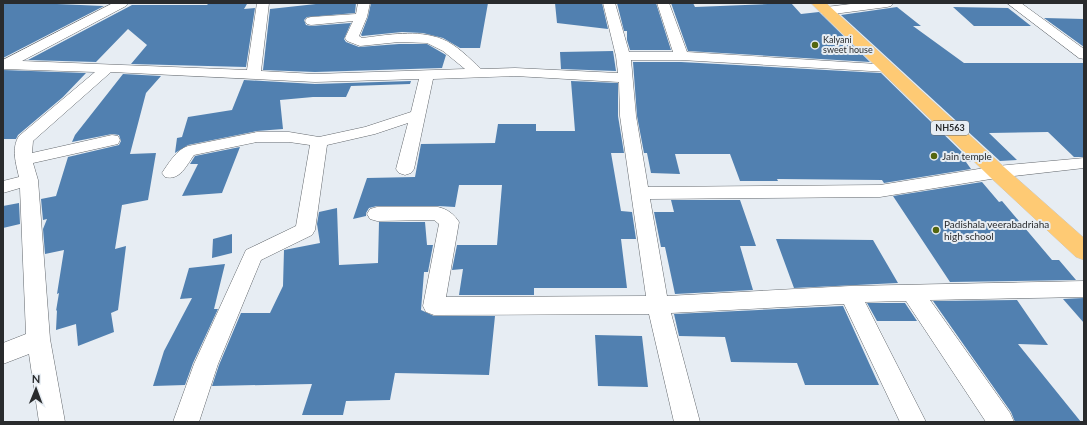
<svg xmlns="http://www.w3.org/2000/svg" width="1087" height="425" font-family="Lato,sans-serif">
  <rect width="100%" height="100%" fill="#e7edf3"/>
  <path fill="#5180b0" d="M 3,3 L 58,3 L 57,4 L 104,6 L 3,58 Z
    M 325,3 L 356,3 L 355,13 L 307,17 L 304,20 L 306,25 L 311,26 L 351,23 L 344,39 L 346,42 L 359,47 L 399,44 L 427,44 L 446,55 L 442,68 L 315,72 L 263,70 L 270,9 Z
    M 371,3 L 488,3 L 480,48 L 460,48 L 443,38 L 423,33 L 402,32 L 362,36 L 361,35 L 368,17 Z
    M 555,3 L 602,3 L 608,29 L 557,23 Z
    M 617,3 L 656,3 L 671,50 L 630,50 L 627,40 L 627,31 L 624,31 Z
    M 671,3 L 693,3 L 695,7 L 791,3 L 801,14 L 819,12 L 870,62 L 688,51 Z
    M 208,4 L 247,4 L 244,9 L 255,8 L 246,67 L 131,64 L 147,45 L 128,29 L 96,62 L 28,60 L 132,5 L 207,5 Z
    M 897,7 L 921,26 L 913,26 L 964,63 L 1084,63 L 1084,157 L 1074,157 L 1048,132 L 989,133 L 1017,160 L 1000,161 L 841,15 Z
    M 953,7 L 1008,8 L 1031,26 L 974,26 Z
    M 1044,18 L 1084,19 L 1084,47 Z
    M 613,51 L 616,71 L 561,69 L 560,52 Z
    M 633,62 L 681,62 L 881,73 L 972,162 L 966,162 L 971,169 L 884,183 L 882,180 L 777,179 L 778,181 L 740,181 L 730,154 L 675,154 L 680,174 L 651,173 L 647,153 L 644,153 L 637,116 Z
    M 3,70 L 86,73 L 63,97 L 18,135 L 16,139 L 3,139 Z
    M 123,74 L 161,76 L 146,93 L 130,154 L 156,153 L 148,200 L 122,205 L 115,249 L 126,246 L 118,310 L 111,313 L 114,332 L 78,346 L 76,324 L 56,330 L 57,310 L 56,311 L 59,293 L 57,294 L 64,250 L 45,254 L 43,229 L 47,219 L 43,220 L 41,199 L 56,196 L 68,157 L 119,145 L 121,141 L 119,135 L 112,134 L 72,142 L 75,135 Z
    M 244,80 L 315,84 L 411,81 L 410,84 L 351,86 L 346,97 L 313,97 L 280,100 L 283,129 L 257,131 L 188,145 L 175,153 L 177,138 L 182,137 L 188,117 L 232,110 Z
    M 571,81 L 618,83 L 618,116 L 624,153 L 611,153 L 621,211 L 632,212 L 636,239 L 621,239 L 627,288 L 534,288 L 534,295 L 459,295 L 463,269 L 452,270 L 457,245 L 497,245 L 502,185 L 459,185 L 455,207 L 438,206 L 377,206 L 369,208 L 366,213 L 366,216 L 353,219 L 367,178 L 415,177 L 421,144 L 495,143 L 498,124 L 536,124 L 536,131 L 575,131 Z
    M 240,147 L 222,193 L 182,196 L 198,164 L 190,164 L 195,156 Z
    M 982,182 L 999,202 L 1002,201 L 1052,260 L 1059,260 L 1076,280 L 950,282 L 893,196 Z
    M 671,200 L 740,200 L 756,246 L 740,246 L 753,290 L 675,294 L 665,247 L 661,247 L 654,212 L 674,212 Z
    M 19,203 L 20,224 L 3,228 L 3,206 Z
    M 337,208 L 339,265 L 378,263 L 379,222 L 425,222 L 427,245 L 433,245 L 428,272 L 424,272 L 421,310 L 434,316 L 495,316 L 489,375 L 395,373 L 390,400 L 346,401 L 343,415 L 302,415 L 312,384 L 212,386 L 219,365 L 241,313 L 270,313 L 283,286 L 284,250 L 320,243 L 317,224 L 319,212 Z
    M 232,234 L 232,253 L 212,258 L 213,239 Z
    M 776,239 L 873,240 L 898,283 L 794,288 Z
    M 225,264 L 214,309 L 218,309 L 193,363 L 185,385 L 153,386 L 164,351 L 192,298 L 180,299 L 189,268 Z
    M 1084,298 L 1084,323 L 1063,299 Z
    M 1017,300 L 1048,345 L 1018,344 L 1081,422 L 1015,422 L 1011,412 L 933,301 Z
    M 867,303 L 905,303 L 917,321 L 877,321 Z
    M 843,306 L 879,385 L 805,385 L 797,363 L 731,362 L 725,337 L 679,336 L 674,314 Z
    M 595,335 L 642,336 L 648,387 L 598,386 Z"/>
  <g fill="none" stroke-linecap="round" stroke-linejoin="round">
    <g stroke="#64696e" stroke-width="1">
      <path id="minor" d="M 113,3 L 128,3 L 126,6 L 22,61 L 247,70 L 257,3 L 269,3 L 261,71 L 315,74 L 465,69 L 443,51 L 427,43 L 399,42 L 360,46 L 347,41 L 345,38 L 353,21 L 311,25 L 307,24 L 305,21 L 307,18 L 311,17 L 356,14 L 358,3 L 370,3 L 367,17 L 359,36 L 362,38 C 388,35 417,29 442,39 C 457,45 469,58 481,69 L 515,68 L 618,73 L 616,56 L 603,3 L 615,3 L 629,52 L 673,52 L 657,3 L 669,3 L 687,52 L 893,65 L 895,68 L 893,71 L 888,72 L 681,60 L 631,60 L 636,116 L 648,187 L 880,185 L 997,166 L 1084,158 L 1084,168 L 997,178 L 880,197 L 650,199 L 667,296 L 850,286 L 1084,281 L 1084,297 L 930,300 L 1010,413 L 1014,422 L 986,422 L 906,301 L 865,302 L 926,422 L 900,422 L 844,304 L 671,313 L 700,422 L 674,422 L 649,314 L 434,315 L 426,312 L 423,306 L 439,224 L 434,220 L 377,221 L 370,219 L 367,214 L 370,209 L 377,207 L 438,207 C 447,209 454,214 459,222 L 446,297 L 646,296 L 620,116 L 619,82 L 515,76 L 433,79 L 414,169 L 411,173 L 405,175 L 399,173 L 396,169 L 408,123 L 375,134 L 327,145 L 315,230 L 312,235 L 261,260 L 218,364 L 199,422 L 173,422 L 194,364 L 246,250 L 296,226 L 310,145 L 289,142 L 257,142 L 194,155 C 186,166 180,181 165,177 L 162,173 C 168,164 177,149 188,146 L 257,132 L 289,132 L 319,137 L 365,127 L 411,112 L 419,79 L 315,82 L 111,72 L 33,141 L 32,153 L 112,135 L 118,136 L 120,140 L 118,144 L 33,163 L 38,180 L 50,339 L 65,422 L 39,422 L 29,354 L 3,364 L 3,343 L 26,334 L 20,188 L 3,193 L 3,181 L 19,177 C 16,164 11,148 19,136 L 95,72 L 3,69 L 3,60 Z
        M 859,3 L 893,3 L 891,6 L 887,7 L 826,15 L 822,14 L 820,11 L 822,8 L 826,7 Z
        M 1007,3 L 1021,3 L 1084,49 L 1084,59 L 1079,58 Z"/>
    </g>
    <g stroke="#c7c8c8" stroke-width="1">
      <path id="trunk" d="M 811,3 L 826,3 L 1004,167 L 1084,238 L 1084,260 L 1076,257 L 990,177 Z"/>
    </g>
    <use href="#minor" fill="#fff" fill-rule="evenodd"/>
    <use href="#trunk" fill="#feca74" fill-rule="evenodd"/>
  </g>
  <g fill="#54660f" stroke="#e7edf3" stroke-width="1.5">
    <circle cx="815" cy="45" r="4"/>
    <circle cx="934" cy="156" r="4"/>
    <circle cx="936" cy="230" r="4"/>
  </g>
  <g text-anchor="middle" stroke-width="4" stroke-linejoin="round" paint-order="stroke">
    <g font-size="9" fill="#292b2d" stroke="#e7edf3" text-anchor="start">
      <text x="823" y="43">Kalyani<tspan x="823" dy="10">sweet house</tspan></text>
    </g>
    <rect fill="#e7edf3" stroke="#626568" stroke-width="1" x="931" y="121" width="38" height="14" rx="3"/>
    <g font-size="9" font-weight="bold" fill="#292b2d">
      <text x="950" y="131">NH563</text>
    </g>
    <g font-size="10" fill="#292b2d" stroke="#e7edf3" text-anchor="start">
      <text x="942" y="160">Jain temple</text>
      <text x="944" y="228">Padishala veerabadriaha<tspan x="944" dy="12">high school</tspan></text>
    </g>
  </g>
  <rect width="1087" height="425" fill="none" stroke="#292b2d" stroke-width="8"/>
  <g transform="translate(36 389) rotate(1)" stroke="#e7edf3" stroke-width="3" paint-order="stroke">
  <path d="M0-3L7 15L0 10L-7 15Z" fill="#292b2d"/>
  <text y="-6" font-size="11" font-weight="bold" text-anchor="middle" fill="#292b2d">N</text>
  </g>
</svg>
